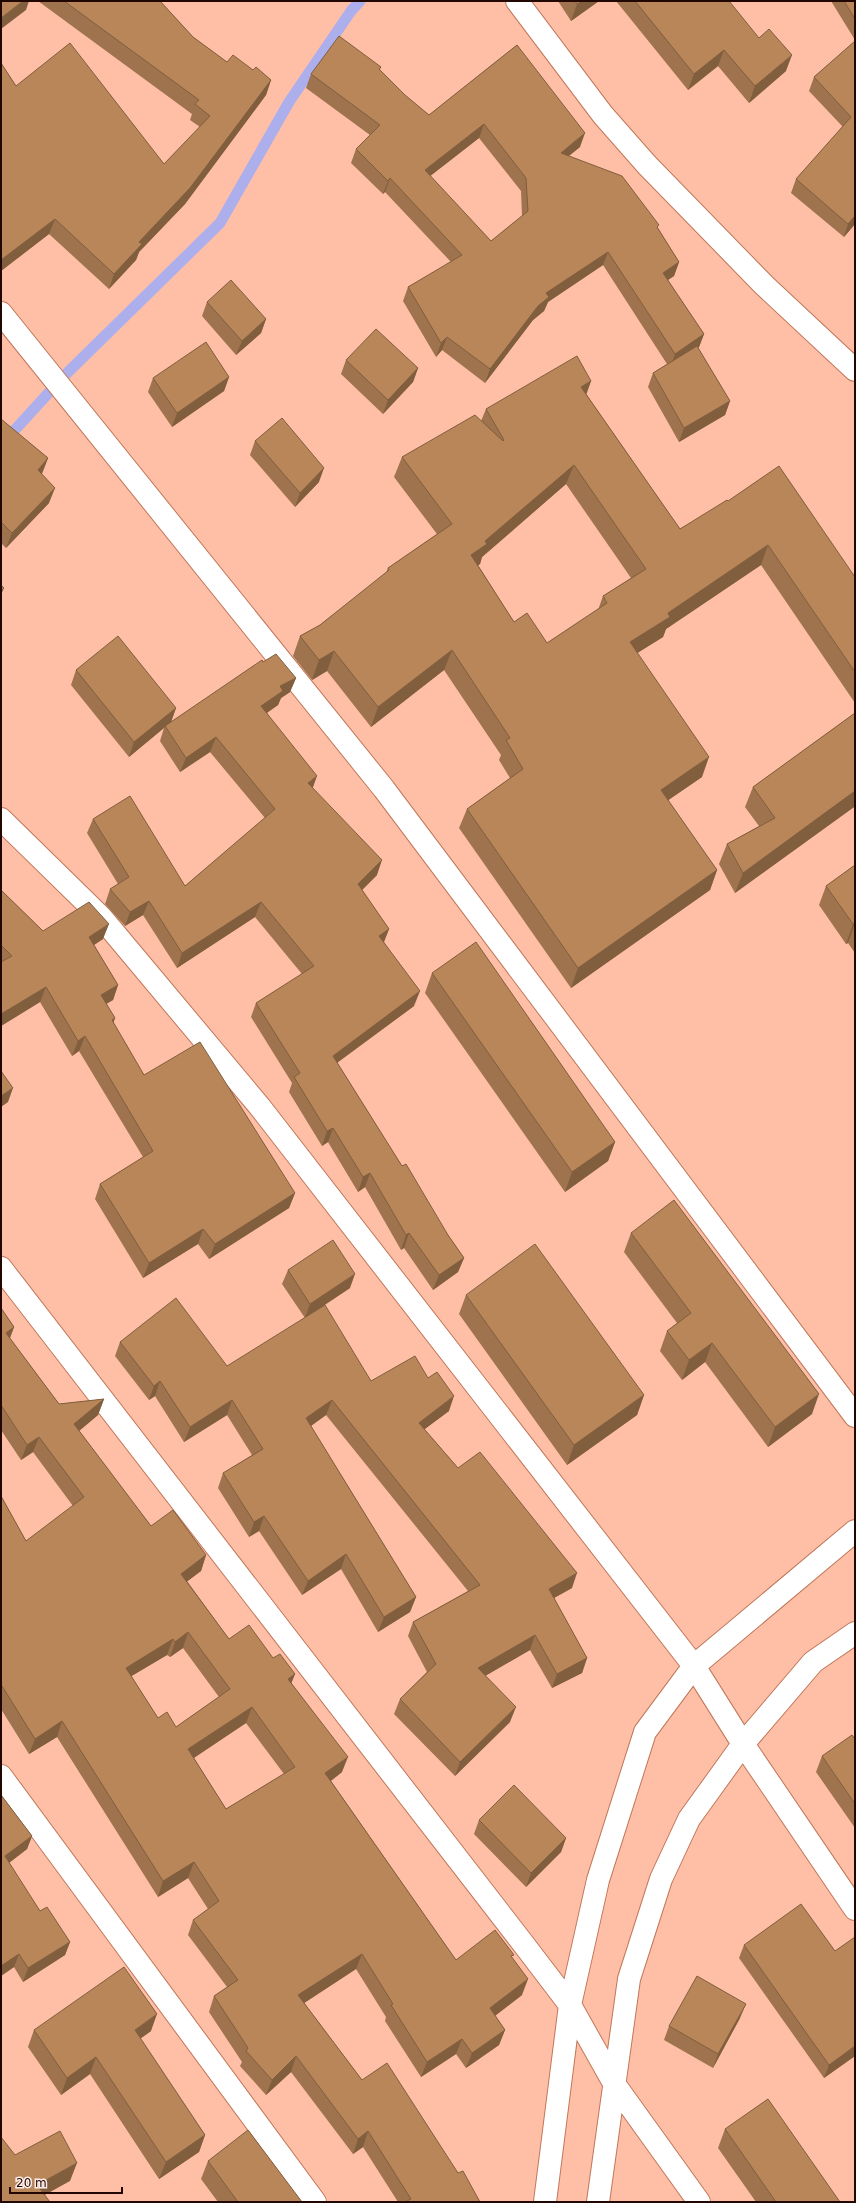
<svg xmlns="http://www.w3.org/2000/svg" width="856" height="2203" font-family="'DejaVu Sans',sans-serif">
  <rect width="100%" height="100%" fill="#febfa6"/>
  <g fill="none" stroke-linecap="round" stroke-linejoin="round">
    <path stroke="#adafec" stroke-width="11" d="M 1,445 L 64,376 L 220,223 L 289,102 L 351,11 L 360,1"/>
    <g stroke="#c0775a" stroke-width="24">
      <path id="street" d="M 517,1 L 603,115 L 647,165 L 764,285 L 855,370
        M 1,313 L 384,789 L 855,1416
        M 1,819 L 101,917 L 260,1107 L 694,1666 L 743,1744 L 855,1909
        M 1,1268 L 525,1946 L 570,2005 L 615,2085 L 699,2202
        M 1,1776 L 315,2202
        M 545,2202 L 570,2005 L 598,1880 L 645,1732 L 694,1666 L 855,1531
        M 598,2202 L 629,1979 L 661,1879 L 689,1819 L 743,1744 L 813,1662 L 855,1633"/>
    </g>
    <use href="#street" stroke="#fff" stroke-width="22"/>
  </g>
  <path fill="#9e734d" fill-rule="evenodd" d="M 38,1 L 160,1 L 193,37 L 227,62 L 253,70 L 271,80 L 266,95 L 185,204 L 139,252 L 136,260 L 109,289 L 49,234 L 1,271 L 1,63 L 16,86 L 164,164 L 200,127 L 190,120 L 192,114 Z
    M 558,1 L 599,1 L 571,21 Z
    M 616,1 L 670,1 L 670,2 L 786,71 L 749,103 L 718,66 L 688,90 Z
    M 831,1 L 855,1 L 855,40 Z
    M 855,41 L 855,224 L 844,237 L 791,193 L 796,179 L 843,127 L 809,91 L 814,77 Z
    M 517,45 L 580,147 L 569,156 L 658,228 L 679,262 L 674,276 L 668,280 L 704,334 L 699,347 L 698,348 L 730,401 L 725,415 L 679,442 L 648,387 L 653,373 L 667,364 L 603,265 L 548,302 L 544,311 L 533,320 L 485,383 L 442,350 L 436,357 L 403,301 L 408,287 L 451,262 L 385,192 L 383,194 L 351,163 L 356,149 L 370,135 L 306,88 L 311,74 L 381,67 L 380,70 L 405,95 L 429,115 ZM 479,138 L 521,191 L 522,216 L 491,241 L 430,176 Z
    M 207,302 L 266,319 L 261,333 L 236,355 L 202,316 Z
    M 346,360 L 418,368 L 413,382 L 383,414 L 341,374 Z
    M 229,377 L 224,391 L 172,427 L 148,392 L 153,378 Z
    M 591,381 L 586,394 L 680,529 L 728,501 L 855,577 L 855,703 L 761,565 L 666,629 L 663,637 L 637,653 L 702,777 L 668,800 L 717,870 L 710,890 L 571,988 L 459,828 L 467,809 L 510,778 L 499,760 L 501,755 L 444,670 L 371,727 L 327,671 L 312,680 L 293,656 L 300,636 L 320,625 L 386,573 L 388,568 L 437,534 L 394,477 L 402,457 L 481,421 L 486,409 ZM 566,484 L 631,578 L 603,596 L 598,610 L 547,643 L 514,622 L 478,565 L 480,564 L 482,557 Z
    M 1,419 L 48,458 L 42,474 L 49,503 L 6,548 L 1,543 Z
    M 255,441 L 319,482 L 295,507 L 250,455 Z
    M 263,662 L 296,678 L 290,692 L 281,698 L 278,705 L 267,713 L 313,788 L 377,875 L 362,890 L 389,929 L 384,942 L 414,1006 L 337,1063 L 402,1166 L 448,1235 L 464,1258 L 458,1272 L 433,1290 L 404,1248 L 401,1250 L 365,1187 L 358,1192 L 328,1142 L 322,1146 L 289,1092 L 292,1083 L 251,1017 L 256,1003 L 302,974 L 255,917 L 177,968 L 143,915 L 125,926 L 105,904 L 110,889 L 118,884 L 87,833 L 93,819 L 185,886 L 265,818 L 210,752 L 180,772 L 160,741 L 164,728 L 129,757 L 71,685 L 76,670 L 176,708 L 171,722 Z
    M 855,713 L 855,808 L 854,807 L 735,893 L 719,864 L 727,844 L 759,826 L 745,807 L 753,787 Z
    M 855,865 L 855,953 L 848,943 L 846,944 L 819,905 L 826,886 Z
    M 1,890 L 43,931 L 103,939 L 94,945 L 118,985 L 113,1000 L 106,1004 L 115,1018 L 113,1023 L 144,1075 L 295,1193 L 289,1208 L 209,1259 L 198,1244 L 143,1278 L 95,1199 L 100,1184 L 143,1157 L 79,1051 L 72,1056 L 40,1002 L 1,1026 Z
    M 432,973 L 615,1142 L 608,1161 L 565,1192 L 425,993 Z
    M 631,1233 L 812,1414 L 768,1447 L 705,1362 L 682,1380 L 660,1351 L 667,1331 L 677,1323 L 624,1252 Z
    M 288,1270 L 350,1288 L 305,1318 L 282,1284 Z
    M 466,1295 L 644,1395 L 637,1415 L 567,1465 L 459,1314 Z
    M 1,1308 L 14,1327 L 10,1338 L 59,1404 L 104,1399 L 98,1415 L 79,1431 L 151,1526 L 206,1555 L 201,1571 L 187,1581 L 229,1639 L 273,1658 L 295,1674 L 291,1683 L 342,1772 L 331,1781 L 456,1960 L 512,1958 L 522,1995 L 495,2016 L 505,2030 L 499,2045 L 466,2068 L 456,2054 L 421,2077 L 385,2021 L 386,2017 L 356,1969 L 304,2003 L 362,2080 L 458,2173 L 480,2202 L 398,2202 L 363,2147 L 353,2154 L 291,2072 L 266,2095 L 240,2066 L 242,2062 L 209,2012 L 214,1996 L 227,1987 L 188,1935 L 193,1920 L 208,1909 L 188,1878 L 158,1897 L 57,1737 L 29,1754 L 1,1709 L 1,1496 L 26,1541 L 73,1506 L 33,1452 L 21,1460 L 1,1430 ZM 183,1648 L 219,1697 L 176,1727 L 158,1718 L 131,1676 L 167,1655 L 170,1657 ZM 246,1723 L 284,1774 L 226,1809 L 194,1758 Z
    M 120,1342 L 227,1366 L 371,1381 L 428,1378 L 449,1411 L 424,1429 L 458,1468 L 572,1588 L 554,1598 L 587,1658 L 582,1673 L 552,1688 L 530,1650 L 485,1676 L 510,1722 L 455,1776 L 394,1714 L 400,1699 L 427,1672 L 408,1636 L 413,1622 L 468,1591 L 326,1415 L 311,1426 L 416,1597 L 410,1612 L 378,1632 L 341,1569 L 302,1595 L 259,1531 L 249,1537 L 218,1488 L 223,1473 L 252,1455 L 227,1415 L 184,1442 L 155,1396 L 149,1400 L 115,1356 Z
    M 855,1739 L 855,1828 L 816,1772 L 822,1756 Z
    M 1,1795 L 32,1836 L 27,1849 L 9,1863 L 40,1911 L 70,1942 L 65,1955 L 23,1982 L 14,1967 L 1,1976 Z
    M 479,1820 L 566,1838 L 561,1852 L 526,1887 L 474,1834 Z
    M 744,1945 L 835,1951 L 855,2056 L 824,2078 L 739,1958 Z
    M 740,2018 L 713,2068 L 664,2040 L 669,2026 Z
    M 34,2030 L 151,2031 L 140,2039 L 205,2135 L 199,2152 L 159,2179 L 90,2074 L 61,2095 L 28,2047 Z
    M 725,2129 L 840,2202 L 756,2202 L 718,2148 Z
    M 208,2161 L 302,2202 L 218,2202 L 201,2179 Z"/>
  <path fill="#815e3e" d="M 23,1 L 29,1 L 26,10 L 1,29 L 1,18 Z
    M 582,1 L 599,1 L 571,21 L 577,4 Z
    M 724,50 L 718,66 L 688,90 L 694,74 Z
    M 792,55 L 786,71 L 749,103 L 755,86 Z
    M 271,80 L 266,95 L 185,204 L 139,252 L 136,260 L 109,289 L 114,274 Z
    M 484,124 L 479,138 L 420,184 L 425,170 Z
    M 585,133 L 580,147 L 556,166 L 561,153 Z
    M 390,178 L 385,192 L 383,194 L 388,181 Z
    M 855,216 L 855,224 L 844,237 L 848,224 Z
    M 55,219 L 49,234 L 1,271 L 1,260 Z
    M 608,252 L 603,265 L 548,302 L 544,311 L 533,320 L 485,383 L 490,369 L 546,293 Z
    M 679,262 L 674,276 L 658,286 L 663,273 Z
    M 266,319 L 261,333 L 236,355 L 242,341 Z
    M 704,334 L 699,347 L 670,368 L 675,354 Z
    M 447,337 L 442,350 L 436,357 L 441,343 Z
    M 418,368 L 413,382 L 383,414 L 388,400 Z
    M 229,377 L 224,391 L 172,427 L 177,413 Z
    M 591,381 L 584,401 L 581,387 Z
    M 730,401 L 725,415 L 679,442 L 684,428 Z
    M 48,458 L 42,473 L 32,485 L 38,470 Z
    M 574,465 L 566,484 L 482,557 L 480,564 L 464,575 L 471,555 L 485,541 Z
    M 324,468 L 319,482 L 295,507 L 300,493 Z
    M 55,488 L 49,503 L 6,548 L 12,533 Z
    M 768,545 L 761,565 L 666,629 L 663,637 L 623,662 L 630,642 L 668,613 Z
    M 4,588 L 1,595 L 1,591 Z
    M 452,650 L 444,670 L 371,727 L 378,707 Z
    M 334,651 L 327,671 L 312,680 L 319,660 Z
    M 296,678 L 290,692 L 281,698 L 278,705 L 256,720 L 261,706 L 280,686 Z
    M 176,708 L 171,722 L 129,757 L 134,742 Z
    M 216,737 L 210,752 L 180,772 L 186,758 Z
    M 709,757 L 702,777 L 654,810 L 661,790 Z
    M 317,776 L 312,790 L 308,783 Z
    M 855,791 L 855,803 L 854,807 L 735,893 L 743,873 Z
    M 382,860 L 377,875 L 353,899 L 358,884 Z
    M 717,870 L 710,890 L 571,988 L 578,968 Z
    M 149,901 L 143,915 L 125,926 L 130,912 Z
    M 261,902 L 255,917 L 177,968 L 182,953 Z
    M 855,923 L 848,943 L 846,944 L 853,924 Z
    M 109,924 L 103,939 L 83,952 L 89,937 Z
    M 389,929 L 383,944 L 379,936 Z
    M 118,985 L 113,1000 L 96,1010 L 101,995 Z
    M 46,987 L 40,1002 L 1,1026 L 1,1014 Z
    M 420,991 L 414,1006 L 327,1070 L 333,1056 Z
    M 115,1018 L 110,1033 L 112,1020 Z
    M 85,1036 L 79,1051 L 72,1056 L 78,1041 Z
    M 13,1088 L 8,1102 L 1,1107 L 1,1096 Z
    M 333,1128 L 328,1142 L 322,1146 L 327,1131 Z
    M 615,1142 L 608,1161 L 565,1192 L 572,1172 Z
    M 370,1173 L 365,1187 L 358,1192 L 363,1177 Z
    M 295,1193 L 289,1208 L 209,1259 L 215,1244 Z
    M 203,1229 L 198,1244 L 143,1278 L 149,1263 Z
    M 409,1233 L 404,1248 L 401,1250 L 406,1235 Z
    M 464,1258 L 458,1272 L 433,1290 L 439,1275 Z
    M 355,1274 L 350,1288 L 305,1318 L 310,1304 Z
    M 14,1327 L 8,1343 L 6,1333 Z
    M 712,1343 L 705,1362 L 682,1380 L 689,1360 Z
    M 160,1381 L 155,1396 L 149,1400 L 154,1386 Z
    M 819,1394 L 812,1414 L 768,1447 L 775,1427 Z
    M 644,1395 L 637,1415 L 567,1465 L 574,1445 Z
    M 454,1396 L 449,1411 L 413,1438 L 419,1423 Z
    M 104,1399 L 98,1415 L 68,1440 L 74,1424 Z
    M 232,1400 L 227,1415 L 184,1442 L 190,1427 Z
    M 332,1400 L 326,1415 L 301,1433 L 306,1418 Z
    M 39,1437 L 33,1452 L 21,1460 L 27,1445 Z
    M 264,1516 L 259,1531 L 249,1537 L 254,1522 Z
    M 346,1554 L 341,1569 L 302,1595 L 308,1581 Z
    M 206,1555 L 201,1571 L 176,1590 L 181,1574 Z
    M 577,1573 L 572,1588 L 543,1604 L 549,1589 Z
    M 416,1597 L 410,1612 L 378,1632 L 384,1617 Z
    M 188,1632 L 183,1648 L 170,1657 L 175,1642 Z
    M 535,1635 L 530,1650 L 473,1683 L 478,1668 Z
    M 173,1639 L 167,1655 L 120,1683 L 126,1668 Z
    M 587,1658 L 582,1673 L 552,1688 L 557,1674 Z
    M 295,1674 L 289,1689 L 288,1679 Z
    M 252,1707 L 246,1723 L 183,1765 L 188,1749 Z
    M 516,1707 L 510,1722 L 455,1776 L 460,1762 Z
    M 62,1721 L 57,1737 L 29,1754 L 35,1739 Z
    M 348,1757 L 342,1772 L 320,1789 L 325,1773 Z
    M 32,1836 L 27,1849 L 1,1869 L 5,1856 Z
    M 566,1838 L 561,1852 L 526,1887 L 531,1873 Z
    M 194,1862 L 188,1878 L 158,1897 L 163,1881 Z
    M 70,1942 L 65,1955 L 23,1982 L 28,1968 Z
    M 19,1954 L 14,1967 L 1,1976 L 1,1966 Z
    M 362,1954 L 356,1969 L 292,2011 L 298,1995 Z
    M 528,1979 L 522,1995 L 484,2024 L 490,2008 Z
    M 746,2004 L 740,2018 L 713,2068 L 718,2054 Z
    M 157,2014 L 151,2031 L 128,2047 L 135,2030 Z
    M 505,2030 L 499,2045 L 466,2068 L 472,2053 Z
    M 462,2039 L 456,2054 L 421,2077 L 427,2062 Z
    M 855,2046 L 855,2056 L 824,2078 L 829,2065 Z
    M 296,2056 L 291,2072 L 266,2095 L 272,2080 Z
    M 96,2057 L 90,2074 L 61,2095 L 67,2078 Z
    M 368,2131 L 363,2147 L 353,2154 L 358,2139 Z
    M 205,2135 L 199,2152 L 159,2179 L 166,2162 Z
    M 77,2163 L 70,2181 L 32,2202 L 37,2185 Z"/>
  <path fill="#b88659" stroke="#815e3e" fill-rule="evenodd" d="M 1,1 L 23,1 L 1,18 Z
    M 64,1 L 160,1 L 193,37 L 227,62 L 233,55 L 253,70 L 256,67 L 271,80 L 190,188 L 139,242 L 142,244 L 114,274 L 55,219 L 1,260 L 1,63 L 16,86 L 70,43 L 164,164 L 210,116 L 195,104 L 199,100 Z
    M 575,1 L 582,1 L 577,4 Z
    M 635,1 L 670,1 L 670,2 L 672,1 L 729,1 L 759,38 L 769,29 L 792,55 L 755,86 L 724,50 L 694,74 Z
    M 844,1 L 855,1 L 855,19 Z
    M 339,36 L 381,67 L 379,69 L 405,95 L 429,115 L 517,45 L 585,133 L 561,153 L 622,176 L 659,225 L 657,227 L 679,262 L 663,273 L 704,334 L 675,354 L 608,252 L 546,293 L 549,297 L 538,306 L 490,369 L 447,337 L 441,343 L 408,287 L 462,255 L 390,178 L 388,181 L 356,149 L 380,125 L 311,74 ZM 484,124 L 526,178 L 528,211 L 491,241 L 425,170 Z
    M 855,41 L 855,216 L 848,224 L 796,179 L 851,117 L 814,77 Z
    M 231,280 L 266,319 L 242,341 L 207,302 Z
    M 376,329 L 418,368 L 388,400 L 346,360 Z
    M 206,342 L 229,377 L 177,413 L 153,378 Z
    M 697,346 L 730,401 L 684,428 L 653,373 Z
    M 577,356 L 591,381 L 581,387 L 680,529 L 727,500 L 728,501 L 779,466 L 855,577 L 855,672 L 768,545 L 668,613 L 670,617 L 630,642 L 709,757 L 661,790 L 717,870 L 578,968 L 467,809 L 523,769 L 506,740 L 510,738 L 452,650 L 378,707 L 334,651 L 319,660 L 300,636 L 320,625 L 389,570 L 388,568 L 452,524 L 402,457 L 475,415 L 503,441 L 504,440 L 486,409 ZM 574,465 L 646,569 L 603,596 L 607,603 L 547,643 L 527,613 L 514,622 L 471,555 L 487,544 L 485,541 Z
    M 282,418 L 324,468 L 300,493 L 255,441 Z
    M 1,419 L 48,458 L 38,470 L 55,488 L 12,533 L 1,522 Z
    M 1,585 L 4,588 L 1,591 Z
    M 118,636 L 176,708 L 134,742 L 76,670 Z
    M 276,654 L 296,678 L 280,686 L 283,691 L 261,706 L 317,776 L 308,783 L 382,860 L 358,884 L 389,929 L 379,936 L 420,991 L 333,1056 L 402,1166 L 406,1164 L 448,1235 L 464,1258 L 439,1275 L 409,1233 L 406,1235 L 370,1173 L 363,1177 L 333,1128 L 327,1131 L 294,1077 L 300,1073 L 256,1003 L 314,966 L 261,902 L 182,953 L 149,901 L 130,912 L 110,889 L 129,877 L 93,819 L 130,796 L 185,886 L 275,809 L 216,737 L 186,758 L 165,726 L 262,660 L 263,662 Z
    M 855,713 L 855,791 L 743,873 L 727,844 L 775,818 L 753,787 Z
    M 855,865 L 855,923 L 853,924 L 826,886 Z
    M 1,890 L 43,931 L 89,902 L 109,924 L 89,937 L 118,985 L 101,995 L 115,1018 L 112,1020 L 144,1075 L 200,1042 L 295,1193 L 215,1244 L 203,1229 L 149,1263 L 100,1184 L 153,1151 L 85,1036 L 78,1041 L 46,987 L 1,1014 L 1,962 L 12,956 L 1,945 Z
    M 476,942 L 615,1142 L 572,1172 L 432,973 Z
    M 1,1071 L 13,1088 L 1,1096 Z
    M 674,1200 L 819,1394 L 775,1427 L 712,1343 L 689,1360 L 667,1331 L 691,1313 L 631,1233 Z
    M 333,1240 L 355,1274 L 310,1304 L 288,1270 Z
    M 535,1244 L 644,1395 L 574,1445 L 466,1295 Z
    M 176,1298 L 227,1366 L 325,1305 L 371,1381 L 415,1356 L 428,1378 L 437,1372 L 454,1396 L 419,1423 L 458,1468 L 480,1452 L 577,1573 L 549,1589 L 587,1658 L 557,1674 L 535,1635 L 478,1668 L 516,1707 L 460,1762 L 400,1699 L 436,1664 L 413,1622 L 480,1585 L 332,1400 L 306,1418 L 416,1597 L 384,1617 L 346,1554 L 308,1581 L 264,1516 L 254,1522 L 223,1473 L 263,1449 L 232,1400 L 190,1427 L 160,1381 L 154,1386 L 120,1342 Z
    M 1,1308 L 14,1327 L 6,1333 L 59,1404 L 104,1399 L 74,1424 L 151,1526 L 173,1510 L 206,1555 L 181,1574 L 229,1639 L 249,1625 L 273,1658 L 280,1654 L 295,1674 L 288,1679 L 348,1757 L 325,1773 L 456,1960 L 495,1930 L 514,1955 L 511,1956 L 528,1979 L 490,2008 L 505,2030 L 472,2053 L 462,2039 L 427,2062 L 391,2005 L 393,2004 L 362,1954 L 298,1995 L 362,2080 L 387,2063 L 458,2173 L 463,2171 L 480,2202 L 408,2202 L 407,2201 L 411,2199 L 368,2131 L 358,2139 L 296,2056 L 272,2080 L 246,2051 L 248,2048 L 214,1996 L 238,1980 L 193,1920 L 219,1901 L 194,1862 L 163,1881 L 62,1721 L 35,1739 L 2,1686 L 1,1687 L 1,1496 L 26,1541 L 84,1497 L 39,1437 L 27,1445 L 1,1405 ZM 188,1632 L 230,1689 L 176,1727 L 167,1712 L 158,1718 L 126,1668 L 173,1639 L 175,1642 ZM 252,1707 L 295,1767 L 226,1809 L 188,1749 Z
    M 852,1735 L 855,1739 L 855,1804 L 822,1756 Z
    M 514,1785 L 566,1838 L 531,1873 L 479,1820 Z
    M 1,1795 L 32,1836 L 5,1856 L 40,1911 L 47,1907 L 70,1942 L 28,1968 L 19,1954 L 1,1966 Z
    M 801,1904 L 835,1951 L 855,1937 L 855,2046 L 829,2065 L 744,1945 Z
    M 124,1967 L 157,2014 L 135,2030 L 205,2135 L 166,2162 L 96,2057 L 67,2078 L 34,2030 Z
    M 697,1976 L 746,2004 L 718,2054 L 669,2026 Z
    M 768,2099 L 840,2202 L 776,2202 L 725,2129 Z
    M 248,2130 L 302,2202 L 238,2202 L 208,2161 Z
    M 60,2131 L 77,2163 L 37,2185 L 50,2202 L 1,2202 L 1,2137 L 15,2155 Z"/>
  <rect width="856" height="2203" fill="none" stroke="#220701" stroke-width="4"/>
  <path d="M10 2187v6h112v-6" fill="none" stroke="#220701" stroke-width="2"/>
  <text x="16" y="2187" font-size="12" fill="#220701" stroke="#fdece6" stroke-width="3" paint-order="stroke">20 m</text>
</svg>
